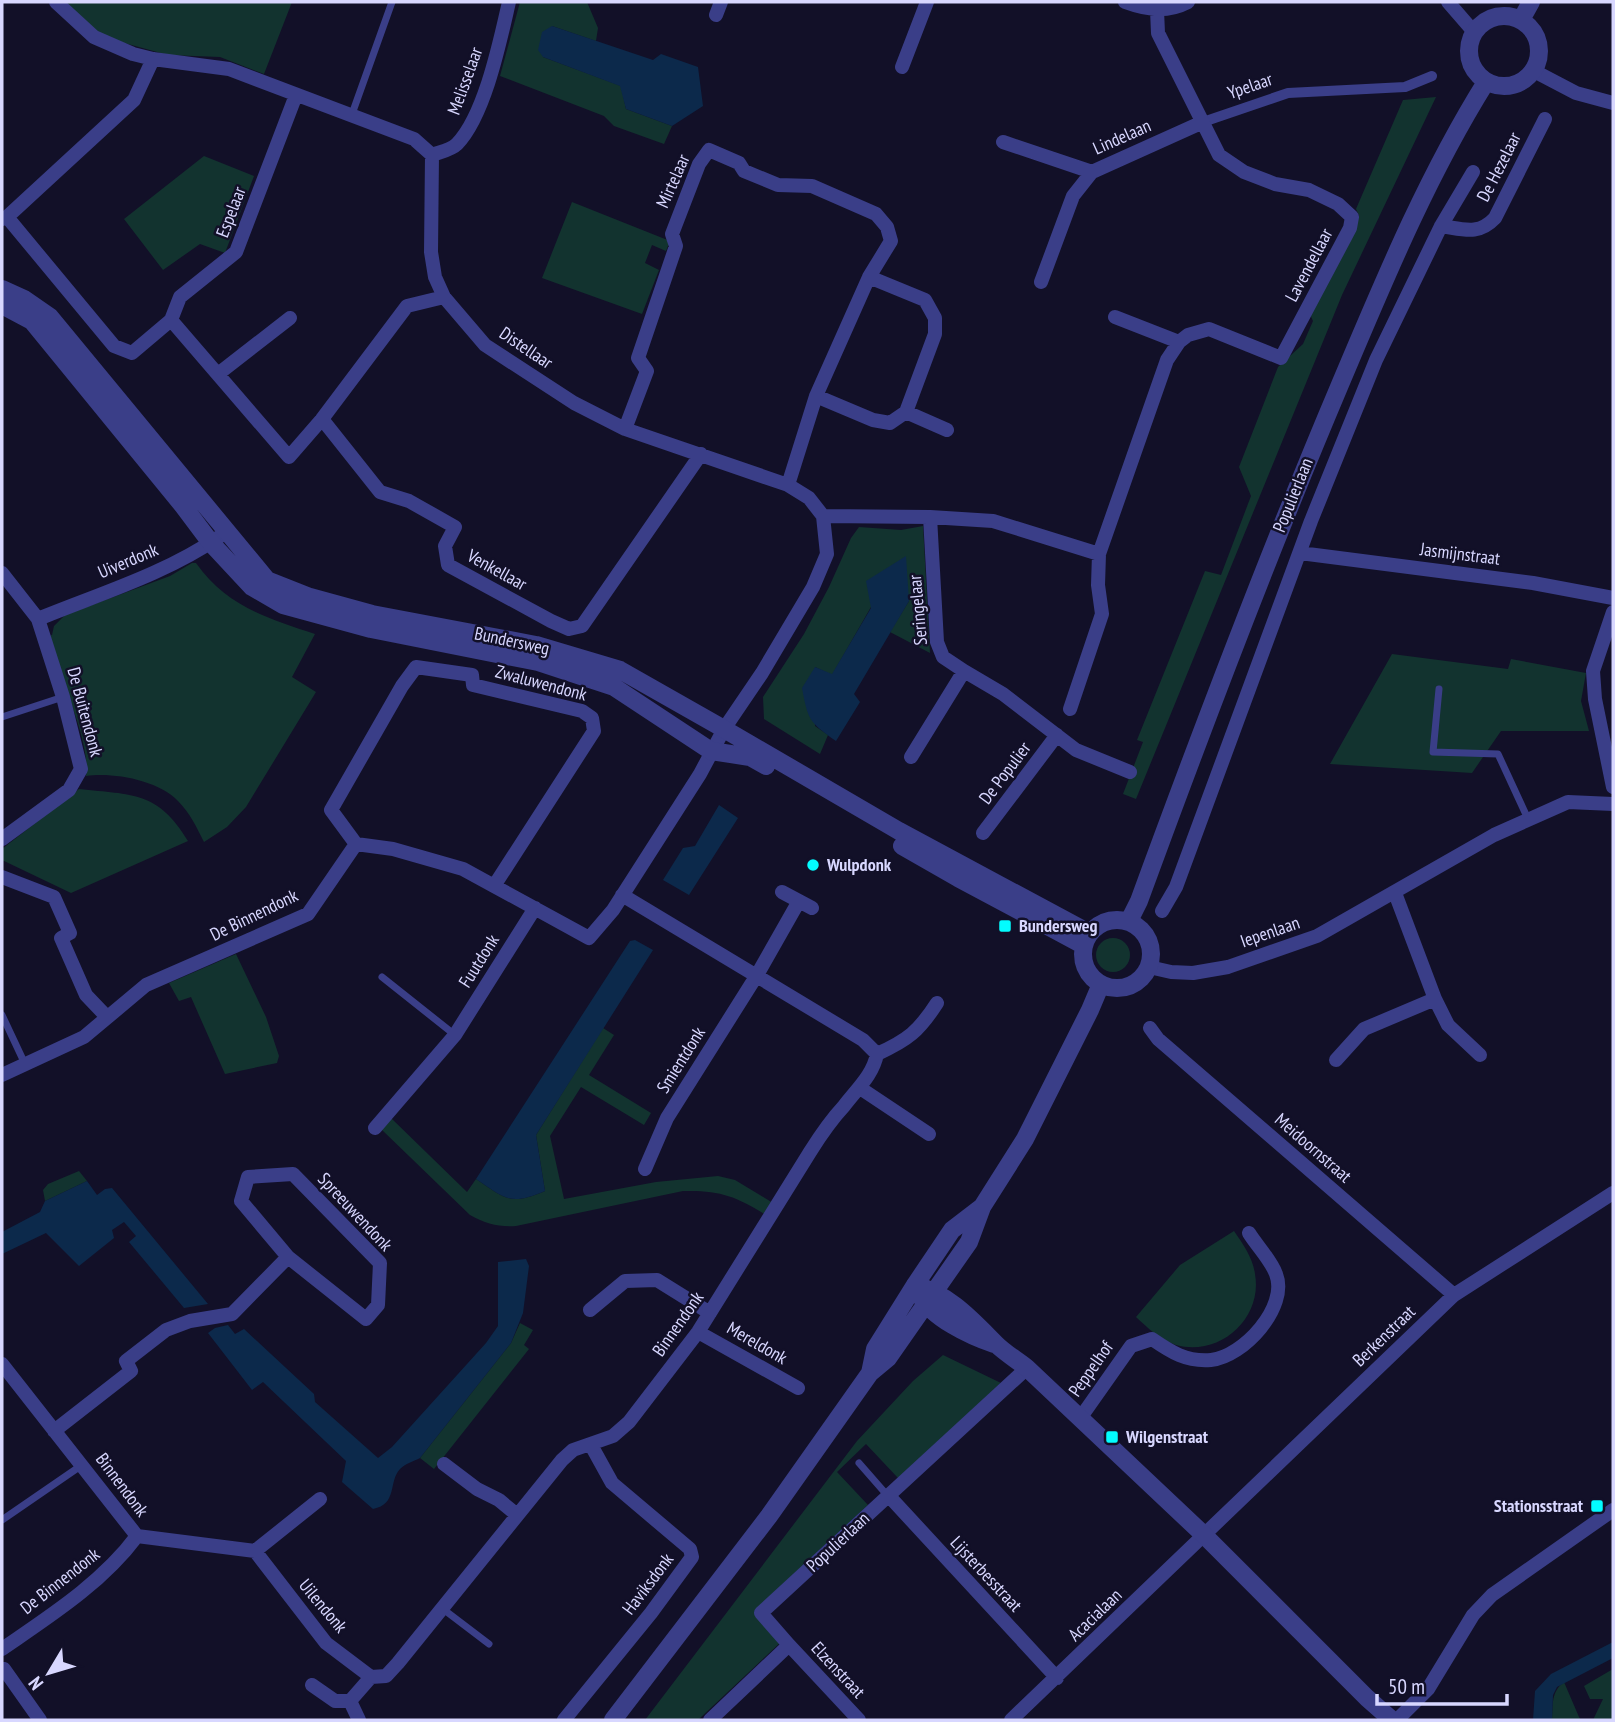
<svg xmlns="http://www.w3.org/2000/svg" width="1615" height="1722" font-family="'PT Sans Narrow',sans-serif">
  <rect width="100%" height="100%" fill="#121028"/>
  <path fill="#12332f" d="M 63,2 L 292,2 L 264,74 L 220,57 L 168,55 L 106,38 L 79,21 Z
    M 520,2 L 587,2 L 598,28 L 596,41 L 552,26 L 543,57 L 621,86 L 626,109 L 672,126 L 664,144 L 614,126 L 604,116 L 500,76 Z
    M 1436,97 L 1342,295 L 1136,799 L 1123,794 L 1143,742 L 1137,740 L 1205,571 L 1221,575 L 1251,496 L 1239,467 L 1278,367 L 1303,344 L 1313,321 L 1309,312 L 1339,262 L 1359,215 L 1356,209 L 1403,100 Z
    M 204,156 L 254,176 L 225,253 L 200,244 L 163,270 L 124,219 Z
    M 572,202 L 670,241 L 666,251 L 652,245 L 645,263 L 659,270 L 642,314 L 542,278 Z
    M 923,526 L 930,653 L 890,632 L 909,601 L 871,607 L 832,675 L 815,667 L 815,726 L 828,735 L 820,754 L 764,719 L 763,697 L 804,634 L 829,587 L 851,538 L 859,527 L 901,530 Z
    M 192,563 L 196,563 C 226,606 267,618 315,634 L 292,677 L 316,692 L 246,807 L 227,827 L 204,842 C 197,828 190,813 178,801 C 158,780 113,772 86,776 C 91,740 58,671 43,638 L 52,635 L 54,626 L 65,615 L 170,576 Z
    M 1392,654 L 1508,669 L 1511,659 L 1586,673 L 1581,701 L 1589,731 L 1501,731 L 1472,773 L 1330,764 Z
    M 79,789 C 133,795 158,791 188,841 L 71,893 L 2,860 L 2,849 Z
    M1096 955a17 17 0 1 1 34 0a17 17 0 1 1-34 0Z
    M 236,954 L 266,1017 L 279,1056 L 277,1063 L 225,1074 L 191,997 L 179,1001 L 169,983 Z
    M 603,1028 L 614,1035 L 589,1075 L 651,1113 L 644,1125 L 581,1087 L 550,1136 L 564,1199 L 656,1182 L 718,1176 L 735,1180 L 773,1203 L 766,1215 C 736,1196 719,1190 683,1191 L 516,1226 C 498,1227 486,1224 470,1215 L 381,1129 L 391,1118 L 467,1192 L 476,1179 C 506,1199 510,1206 545,1191 L 536,1135 Z
    M 79,1171 L 87,1181 L 45,1201 L 43,1190 L 48,1184 Z
    M 1234,1231 C 1243,1244 1253,1258 1255,1274 C 1263,1319 1219,1357 1176,1345 C 1160,1340 1148,1328 1136,1317 L 1180,1265 Z
    M 520,1323 L 533,1330 L 524,1345 L 529,1349 L 434,1469 L 420,1458 L 511,1343 Z
    M 943,1355 L 1001,1383 L 898,1478 L 866,1444 L 837,1472 L 868,1505 L 758,1607 L 781,1642 L 698,1720 L 645,1720 L 857,1441 L 913,1381 Z
    M 1613,1669 L 1613,1720 L 1593,1720 L 1603,1699 L 1590,1699 L 1584,1686 Z
    M 1564,1682 L 1579,1717 L 1581,1720 L 1552,1720 C 1553,1704 1551,1692 1564,1682 Z"/>
  <path fill="#0c294b" d="M 552,26 L 653,60 L 661,54 L 698,67 L 703,106 L 672,126 L 626,109 L 620,86 L 543,57 L 538,50 L 542,32 Z
    M 906,556 L 909,601 L 854,694 L 860,702 L 836,741 C 809,722 808,720 802,688 L 815,667 L 832,674 L 871,608 L 866,581 Z
    M 719,805 L 738,818 L 689,895 L 663,880 L 683,848 L 695,846 Z
    M 635,940 L 653,950 L 536,1135 L 545,1191 C 510,1206 506,1199 476,1179 L 630,941 Z
    M 87,1181 L 97,1195 L 105,1189 L 112,1188 L 208,1304 L 184,1308 L 129,1242 L 136,1236 L 124,1222 L 112,1230 L 114,1238 L 79,1266 L 46,1233 L 2,1254 L 2,1232 L 40,1212 L 45,1201 Z
    M 526,1259 L 529,1266 L 523,1313 L 511,1343 L 420,1458 C 414,1461 405,1464 400,1469 C 388,1482 398,1504 373,1509 L 342,1482 L 346,1461 L 263,1382 L 252,1390 L 208,1333 L 215,1328 L 228,1325 L 235,1334 L 244,1329 L 314,1394 L 315,1402 L 378,1458 L 392,1447 L 486,1343 L 498,1326 L 498,1262 Z
    M 1613,1642 L 1613,1658 L 1557,1687 L 1553,1695 L 1552,1720 L 1533,1720 L 1535,1691 L 1551,1674 Z"/>
  <g fill="none" stroke-linecap="round" stroke-linejoin="round">
    <path stroke="#3a3e88" stroke-width="7" d="M 352,114 L 392,2
      M 1439,689 L 1433,752 L 1498,754 L 1528,819
      M 2,717 L 63,697
      M 382,977 L 455,1035
      M 2,1015 L 25,1064
      M 859,1463 L 887,1495
      M 2,1520 L 82,1465
      M 443,1609 L 489,1644"/>
    <path stroke="#3a3e88" stroke-width="10" d="M 1203,122 L 1288,93 L 1405,87 L 1432,76"/>
    <path stroke="#3a3e88" stroke-width="14" d="M 1125,2 C 1147,10 1167,13 1188,2
      M 1448,2 L 1474,32
      M 716,15 L 721,2
      M 902,67 L 927,2
      M 1534,71 L 1576,93 L 1613,103
      M 296,95 L 236,252 L 180,297 L 171,320 L 289,457 L 322,419
      M 1003,142 L 1092,172
      M 432,155 C 440,152 451,150 457,144 C 485,115 500,41 509,2
      M 7,217 L 114,346 L 132,353 L 171,320
      M 2,219 L 7,217 L 134,100 L 153,59
      M 1441,226 C 1463,229 1478,236 1495,218 L 1545,119
      M 1041,282 L 1073,196 L 1092,172 L 1203,122
      M 444,297 L 407,306 L 322,419 L 380,492 L 409,501 L 455,527 L 445,546 L 448,565 L 551,621 L 569,629 L 582,626 L 701,454
      M 1115,317 L 1179,342
      M 218,374 L 290,318
      M 816,396 L 873,420 L 890,423 L 906,412 L 935,334 L 935,318 L 925,300 L 869,277
      M 906,412 L 947,430
      M 625,429 L 647,371 L 638,358 L 676,246 L 672,234 L 699,164 L 709,150 L 739,163 L 744,171 L 778,185 L 812,186 L 876,214 L 887,227 L 891,241 L 869,277 L 816,396 L 788,485
      M 823,516 L 930,517 L 993,521 L 1099,554
      M 1300,553 L 1533,583 L 1613,598
      M 2,573 L 38,619 L 63,697 L 81,769 L 69,790 L 2,839
      M 1613,612 L 1593,671 L 1595,699 L 1613,787
      M 38,619 C 99,594 165,574 219,537
      M 964,671 L 1003,694 L 1076,750 L 1130,772
      M 1070,709 L 1102,614 L 1098,585 L 1099,554 L 1167,360 L 1179,342 L 1188,335 L 1209,329 L 1281,358 L 1350,228 L 1352,217 L 1338,204 L 1309,190 L 1275,184 L 1244,172 L 1219,155 L 1158,33 L 1157,10
      M 911,757 L 964,671 L 943,657 L 937,642 L 930,517
      M 983,833 L 1057,735
      M 356,844 L 331,810 L 402,686 L 416,667 L 472,675 L 473,685 L 582,711 L 592,718 L 594,731 L 494,886
      M 2,877 L 54,897 L 70,933 L 61,938 L 86,995 L 107,1017
      M 782,892 L 812,908
      M 1395,893 L 1435,999 L 1448,1025 L 1480,1055
      M 1162,911 L 1176,887 L 1311,521 L 1376,360 L 1441,226 L 1473,172
      M 1149,967 L 1171,972 L 1193,973 L 1228,967 L 1317,936 L 1494,835 L 1568,802 L 1613,804
      M 1150,1028 L 1158,1039 L 1454,1295
      M 877,1054 C 908,1040 919,1031 937,1003
      M 1336,1060 L 1364,1029 L 1435,999
      M 2,1075 L 84,1037 L 146,985 L 308,914 L 356,844 L 393,849 L 463,869 L 589,938 L 613,910 L 700,774 L 724,729 L 762,673 L 813,587 L 827,554 L 823,516 L 809,498 L 788,485 L 625,429 L 574,403 L 485,345 L 444,297 L 435,277 L 431,252 L 432,155 L 414,139 L 229,69 L 153,59 L 133,54 L 94,37 L 56,2
      M 860,1088 L 929,1134
      M 375,1128 L 455,1035 L 535,908
      M 645,1169 L 667,1118 L 757,975 L 799,901
      M 590,1310 L 625,1281 L 657,1280 L 710,1313
      M 698,1332 L 798,1388
      M 2,1364 L 137,1536 L 255,1551
      M 1081,1417 L 1131,1346 L 1152,1339 C 1171,1352 1186,1362 1211,1360 C 1243,1357 1289,1307 1276,1274 C 1271,1260 1257,1246 1249,1233
      M 54,1431 L 131,1371 L 126,1361 L 166,1330 L 190,1321 L 232,1314 L 288,1257 L 241,1201 L 248,1177 L 293,1174 L 380,1263 L 378,1305 L 366,1319 L 288,1257
      M 444,1464 L 477,1489 L 499,1500 L 517,1515
      M 888,1495 L 1057,1678
      M 255,1551 L 326,1643 L 371,1677
      M 255,1551 L 320,1499
      M 789,1645 L 859,1720
      M 2,1649 C 50,1616 102,1583 137,1536
      M 4,1669 L 40,1720
      M 371,1677 L 386,1676 L 398,1663 L 562,1460 L 573,1450 L 613,1436 L 629,1422 L 698,1332 L 810,1152 C 820,1136 831,1120 844,1106 C 857,1089 873,1075 877,1054 L 863,1040 L 622,895
      M 312,1685 L 335,1701 L 350,1701
      M 359,1720 L 350,1701 L 371,1677
      M 564,1720 L 651,1613 L 692,1557 L 690,1549 L 612,1483 L 591,1445
      M 710,1720 L 789,1645 L 761,1613 L 1027,1368
      M 1011,1720 L 1454,1295 L 1613,1193
      M 1397,1720 L 1428,1689 L 1473,1615 L 1492,1595 L 1613,1510"/>
    <path stroke="#3a3e88" stroke-width="18" d="M1469 51a35 35 0 1 1 70 0a35 35 0 1 1-70 0Z
      M 1521,20 L 1531,2
      M 2,289 L 24,299 L 50,317 L 267,580 L 310,597 L 372,614 L 536,645 L 620,670 L 724,729 L 899,831 L 1089,933
      M 2,305 L 32,321 L 184,507 L 211,543 L 252,587 L 283,605 L 371,629 L 538,662 L 614,687 L 711,751 L 750,757 L 766,766
      M 902,846 L 958,878 L 1083,945
      M1083 954a34 34 0 1 1 68 0a34 34 0 1 1-68 0Z
      M 1129,921 L 1139,901 C 1202,729 1267,557 1339,387 C 1383,283 1426,178 1486,82
      M 915,1285 C 950,1295 971,1319 996,1344 C 1005,1353 1017,1360 1027,1368 L 1205,1536 L 1367,1698 L 1392,1720
      M 920,1295 C 932,1318 970,1336 994,1344
      M 870,1373 L 875,1349 L 915,1285 L 952,1230 L 982,1207
      M 613,1720 L 769,1516 L 870,1373 L 888,1358 L 969,1242 L 982,1207 L 1025,1139 L 1090,1010 L 1101,984"/>
  </g>
  <g fill="#03fcff" stroke="#121028" stroke-width="2.5">
    <circle cx="813" cy="865" r="7"/>
    <rect x="998" y="919" width="14" height="14" rx="3.5"/>
    <rect x="1105" y="1430" width="14" height="14" rx="3.5"/>
    <rect x="1590" y="1499" width="14" height="14" rx="3.5"/>
  </g>
  <g text-anchor="middle" stroke-width="5" stroke-linejoin="round" paint-order="stroke">
    <g font-size="18" fill="#d8d7ff" stroke="#121028">
      <text transform="translate(465 81) rotate(-70)" y="6">Melisselaar</text>
      <text transform="translate(1250 86) rotate(-19)" y="6">Ypelaar</text>
      <text transform="translate(1122 137) rotate(-24)" y="6">Lindelaan</text>
      <text transform="translate(1499 167) rotate(-63)" y="6">De Hezelaar</text>
      <text transform="translate(673 181) rotate(-66)" y="6">Mirtelaar</text>
      <text transform="translate(231 212) rotate(-69)" y="6">Espelaar</text>
      <text transform="translate(1309 265) rotate(-62)" y="6">Lavendellaar</text>
      <text transform="translate(526 348) rotate(34)" y="6">Distellaar</text>
      <text transform="translate(1293 495) rotate(-68)" y="6">Populierlaan</text>
      <text transform="translate(1460 554) rotate(7)" y="6">Jasmijnstraat</text>
      <text transform="translate(128 561) rotate(-23)" y="6">Uiverdonk</text>
      <text transform="translate(497 570) rotate(29)" y="6">Venkellaar</text>
      <text transform="translate(918 610) rotate(-95)" y="6">Seringelaar</text>
      <text transform="translate(512 641) rotate(12)" y="6">Bundersweg</text>
      <text transform="translate(541 683) rotate(15)" y="6">Zwaluwendonk</text>
      <text transform="translate(85 712) rotate(75)" y="6">De Buitendonk</text>
      <text transform="translate(1005 773) rotate(-53)" y="6">De Populier</text>
      <text transform="translate(254 915) rotate(-26)" y="6">De Binnendonk</text>
      <text transform="translate(1270 932) rotate(-19)" y="6">Iepenlaan</text>
      <text transform="translate(479 961) rotate(-58)" y="6">Fuutdonk</text>
      <text transform="translate(681 1060) rotate(-58)" y="6">Smientdonk</text>
      <text transform="translate(1313 1148) rotate(41)" y="6">Meidoornstraat</text>
      <text transform="translate(355 1212) rotate(47)" y="6">Spreeuwendonk</text>
      <text transform="translate(678 1324) rotate(-55)" y="6">Binnendonk</text>
      <text transform="translate(1384 1336) rotate(-44)" y="6">Berkenstraat</text>
      <text transform="translate(757 1343) rotate(30)" y="6">Mereldonk</text>
      <text transform="translate(1091 1369) rotate(-55)" y="6">Peppelhof</text>
      <text transform="translate(122 1485) rotate(53)" y="6">Binnendonk</text>
      <text transform="translate(838 1542) rotate(-43)" y="6">Populierlaan</text>
      <text transform="translate(986 1574) rotate(47)" y="6">Lijsterbesstraat</text>
      <text transform="translate(60 1581) rotate(-38)" y="6">De Binnendonk</text>
      <text transform="translate(648 1584) rotate(-53)" y="6">Haviksdonk</text>
      <text transform="translate(323 1606) rotate(50)" y="6">Uilendonk</text>
      <text transform="translate(1095 1615) rotate(-44)" y="6">Acacialaan</text>
      <text transform="translate(838 1670) rotate(47)" y="6">Elzenstraat</text>
    </g>
    <g font-size="18" font-weight="bold" fill="#d8d7ff" stroke="#121028" text-anchor="start">
      <text x="827" y="871">Wulpdonk</text>
      <text x="1019" y="932">Bundersweg</text>
      <text x="1126" y="1443">Wilgenstraat</text>
      <text x="1583" y="1512" text-anchor="end">Stationsstraat</text>
    </g>
  </g>
  <rect width="1615" height="1722" fill="none" stroke="#d8d7ff" stroke-width="7"/>
  <g transform="translate(49 1673) rotate(232)" stroke="#121028" stroke-width="5" paint-order="stroke">
  <path d="M0-5L12 26L0 18L-12 26Z" fill="#d8d7ff"/>
  <text y="-10" font-size="19" font-weight="bold" text-anchor="middle" fill="#d8d7ff">N</text>
  </g>
  <path d="M1377 1694v10h130v-10" fill="none" stroke="#d8d7ff" stroke-width="3.5"/>
  <text x="1388" y="1694" font-size="21" fill="#d8d7ff" stroke="#121028" stroke-width="5" paint-order="stroke">50 m</text>
</svg>
